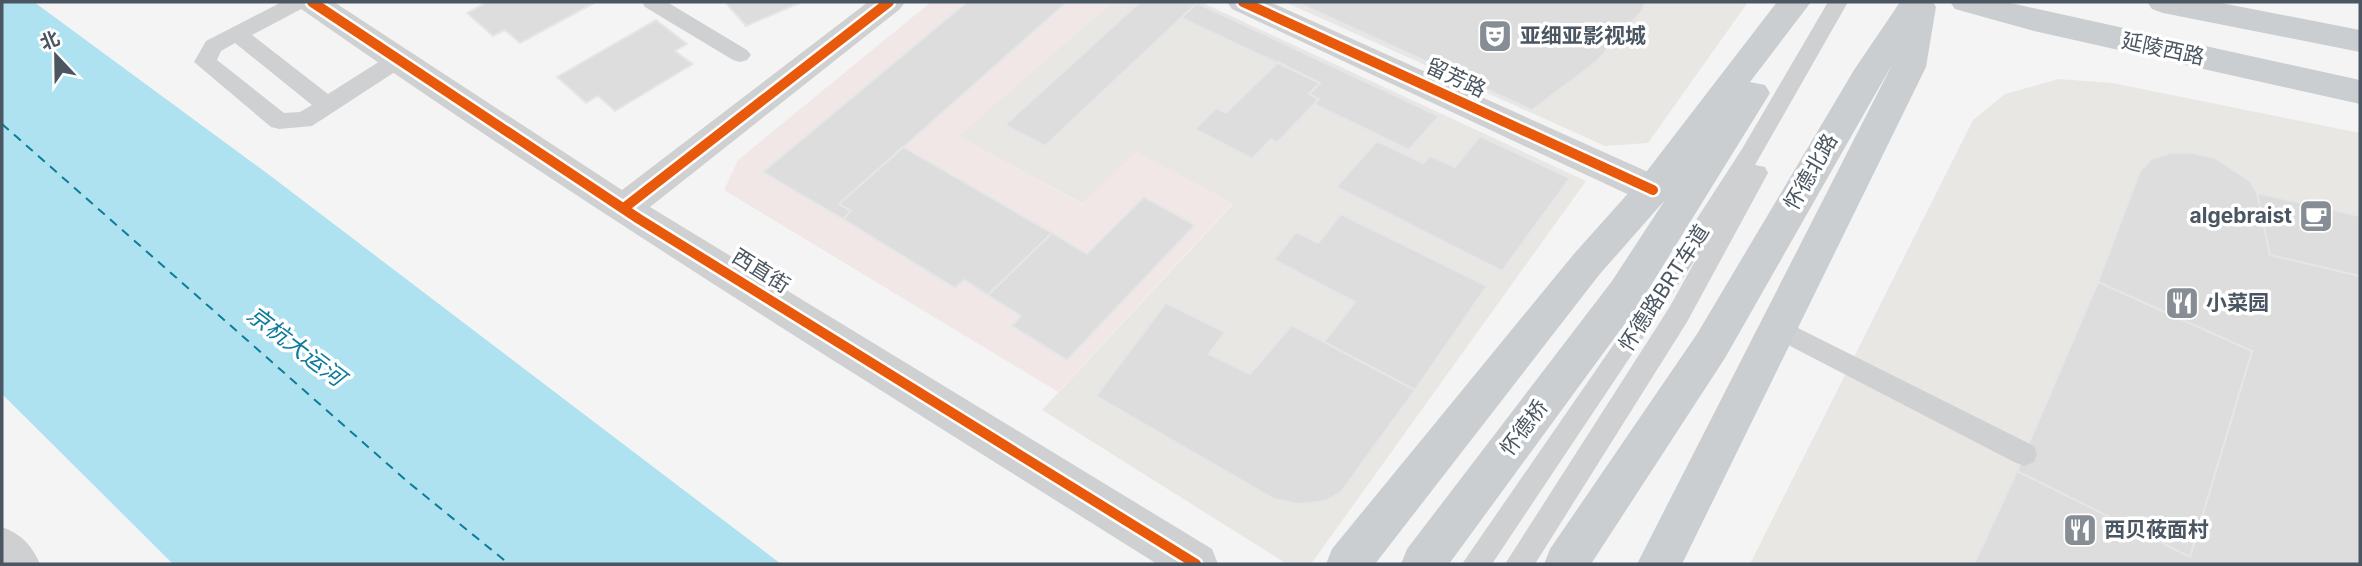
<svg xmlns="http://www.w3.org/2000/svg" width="2362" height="566" font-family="Inter,'Noto Sans SC',sans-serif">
  <rect width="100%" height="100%" fill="#f4f4f4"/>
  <path fill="#e8e7e3" d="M 1112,2 L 1201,2 L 1586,181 L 1311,564 L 1287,564 L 1042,410 L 1233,204 L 1083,204 L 958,136 Z
    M 1285,2 L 1748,2 L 1648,143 L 1605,146 Z
    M 2059,79 L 2112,83 L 2360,133 L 2360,564 L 1750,564 L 1973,120 L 2005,94 Z"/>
  <path fill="#f1e7e6" d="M 931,2 L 1112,2 L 959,136 L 1082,204 L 1136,152 L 1233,203 L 1058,392 L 724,190 L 738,160 Z"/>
  <path fill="#aee2f0" d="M 2,2 L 34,2 L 268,174 L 781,564 L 173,564 L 2,394 Z"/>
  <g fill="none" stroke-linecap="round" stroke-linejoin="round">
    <path stroke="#0c7c9b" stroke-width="2" stroke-dasharray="9 7" stroke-linecap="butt" d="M 2,124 L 408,482 L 509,564"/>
  </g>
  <path fill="#ddddde" stroke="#e5e6e7" stroke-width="2" d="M 487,2 L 596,2 L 520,43 L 505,30 L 493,36 L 467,13 Z
    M 725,2 L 802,2 L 746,26 Z
    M 967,2 L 1067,2 L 839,204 L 851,211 L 843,219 L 763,172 Z
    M 1140,2 L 1197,3 L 1045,146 L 1005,125 Z
    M 1296,2 L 1646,2 L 1642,11 L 1596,62 L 1532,110 Z
    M 1197,3 L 1439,116 L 1409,150 L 1314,104 L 1319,99 L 1309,94 L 1320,83 L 1181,18 Z
    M 656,20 L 687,44 L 675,51 L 693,64 L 615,111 L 598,96 L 586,103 L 557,77 Z
    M 1278,62 L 1320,83 L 1309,94 L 1319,99 L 1277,143 L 1271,139 L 1252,159 L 1195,129 L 1216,108 L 1226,113 Z
    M 1480,136 L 1570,178 L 1502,271 L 1336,187 L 1377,141 L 1423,163 L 1430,156 L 1455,167 Z
    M 903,147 L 1052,233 L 988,295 L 964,280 L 955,288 L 843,219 L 851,211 L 839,204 Z
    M 2170,153 L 2193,153 L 2215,158 L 2250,181 L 2257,193 L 2270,255 L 2360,276 L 2360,564 L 1974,564 L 2017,471 L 2190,557 L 2252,351 L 2098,282 L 2140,171 L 2151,159 Z
    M 2257,193 L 2360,216 L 2360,276 L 2270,255 Z
    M 1144,197 L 1195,225 L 1067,360 L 1012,326 L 1021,316 L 988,295 L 1052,233 L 1087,254 Z
    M 1341,214 L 1487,286 L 1415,390 L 1324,342 L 1355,302 L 1274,260 L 1296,232 L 1318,243 Z
    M 2098,282 L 2252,351 L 2190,557 L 2017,471 Z
    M 1166,303 L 1225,332 L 1209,354 L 1250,374 L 1292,325 L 1415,390 L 1341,492 L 1325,501 L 1298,504 L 1274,499 L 1096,396 Z"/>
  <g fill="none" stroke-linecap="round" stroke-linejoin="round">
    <path fill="#ced0d2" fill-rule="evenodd" d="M 282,2 L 308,2 L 305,7 L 252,35 L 328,94 L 388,56 L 396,54 L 404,56 L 407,61 L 404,66 L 312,126 L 279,129 L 271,127 L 194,62 L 206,41 ZM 235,43 L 312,105 L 300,112 L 284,113 L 217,60 L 221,51 Z
      M 642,2 L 667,2 L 747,50 L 751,55 L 747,60 L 740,62 L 733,60 L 645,7 Z
      M 1828,2 L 1848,2 L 1755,165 L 1765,167 L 1768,173 L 1687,322 L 1535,564 L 1505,564 L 1669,308 L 1699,254 L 1492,564 L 1462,564 L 1645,299 L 1742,149 Z
      M 1778,318 L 2034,446 L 2037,454 L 2034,462 L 2024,466 L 2014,462 L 1769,335 L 1765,328 L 1769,321 Z"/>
    <path fill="#ced0d2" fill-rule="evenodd" d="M 296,2 L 334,2 L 622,190 L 868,2 L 905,2 L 900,9 L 650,207 L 1212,549 L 1218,564 L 1157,564 C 869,383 580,204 301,9 Z
      M 1227,2 L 1270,2 L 1666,180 L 1671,190 L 1666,200 L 1653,204 L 1640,200 L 1232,9 Z
      M 2,527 C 21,534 32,545 40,564 L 2,564 Z"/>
    <path fill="#caced1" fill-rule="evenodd" d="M 1777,2 L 1811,2 L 1750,82 L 1765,85 L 1770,93 L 1640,303 L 1449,564 L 1401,564 L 1407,549 L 1612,281 L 1665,200 L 1599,275 L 1375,564 L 1326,564 L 1332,549 L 1573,255 L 1640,180 Z
      M 1900,2 L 1933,2 L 1936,7 L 1926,67 L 1682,564 L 1637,564 L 1893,63 L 1725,358 L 1591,564 L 1544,564 L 1550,549 L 1697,334 L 1854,70 Z
      M 1950,2 L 2006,2 L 2360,80 L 2360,104 L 2034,31 L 1955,9 Z
      M 2147,2 L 2216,2 L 2360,30 L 2360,52 L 2163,13 L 2152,9 Z"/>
    <g stroke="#fff" stroke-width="15">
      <path id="cycleway" d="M 312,2 L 639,219 L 1196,564
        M 1243,2 L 1653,190
        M 624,208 L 889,2"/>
    </g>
    <use href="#cycleway" stroke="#e8590c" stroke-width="10"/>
  </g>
  <defs>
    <g id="theatre-square" transform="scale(1.75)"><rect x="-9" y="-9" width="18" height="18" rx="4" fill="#868d94" stroke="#fff"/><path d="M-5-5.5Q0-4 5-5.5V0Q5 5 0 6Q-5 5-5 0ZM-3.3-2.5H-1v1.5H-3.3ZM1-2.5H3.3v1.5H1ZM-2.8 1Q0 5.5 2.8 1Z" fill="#fff"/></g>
    <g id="cafe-square" transform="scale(1.75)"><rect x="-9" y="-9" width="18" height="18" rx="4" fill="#868d94" stroke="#fff"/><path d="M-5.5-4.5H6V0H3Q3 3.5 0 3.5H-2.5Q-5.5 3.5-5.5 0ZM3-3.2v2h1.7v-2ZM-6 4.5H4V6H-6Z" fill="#fff"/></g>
    <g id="restaurant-square" transform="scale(1.75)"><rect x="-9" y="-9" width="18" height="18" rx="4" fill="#868d94" stroke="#fff"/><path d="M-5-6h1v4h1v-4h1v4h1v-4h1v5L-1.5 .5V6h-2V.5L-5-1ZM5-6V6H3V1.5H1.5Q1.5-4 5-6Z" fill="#fff"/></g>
  </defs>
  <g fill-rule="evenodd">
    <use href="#theatre-square" x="1495" y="36"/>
    <use href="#cafe-square" x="2316" y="216"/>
    <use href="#restaurant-square" x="2182" y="303"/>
    <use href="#restaurant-square" x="2080" y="530"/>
  </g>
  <g text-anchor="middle" stroke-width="7" stroke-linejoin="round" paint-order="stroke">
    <g font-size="21" font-weight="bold" fill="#4a5661" stroke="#fff" text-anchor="start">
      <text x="1520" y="43">亚细亚影视城</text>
      <text x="2292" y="223" text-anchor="end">algebraist</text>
      <text x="2206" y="310">小菜园</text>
      <text x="2104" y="537">西贝莜面村</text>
    </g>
    <g font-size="21" fill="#4a5661" stroke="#fff">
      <text transform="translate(2163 49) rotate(12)" y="7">延陵西路</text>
      <text transform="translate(1456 78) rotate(25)" y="7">留芳路</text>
      <text transform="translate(1811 172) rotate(-60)" y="7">怀德北路</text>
      <text transform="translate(761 271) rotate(32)" y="7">西直街</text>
      <text transform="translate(1664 288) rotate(-57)" y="7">怀德路BRT车道</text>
      <text transform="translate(1524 428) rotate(-53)" y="7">怀德桥</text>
    </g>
    <g font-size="23" font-style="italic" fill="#0c7c9b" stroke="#fff">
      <text transform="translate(296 346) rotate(37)" y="8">京杭大运河</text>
    </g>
  </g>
  <rect width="2362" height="566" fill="none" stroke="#4a5661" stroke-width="7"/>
  <g transform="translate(56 56) rotate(338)" stroke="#ffffff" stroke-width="5" paint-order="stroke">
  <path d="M0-5L12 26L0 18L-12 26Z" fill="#4a5661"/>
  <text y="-10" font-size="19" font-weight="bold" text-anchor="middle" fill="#4a5661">北</text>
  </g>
</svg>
